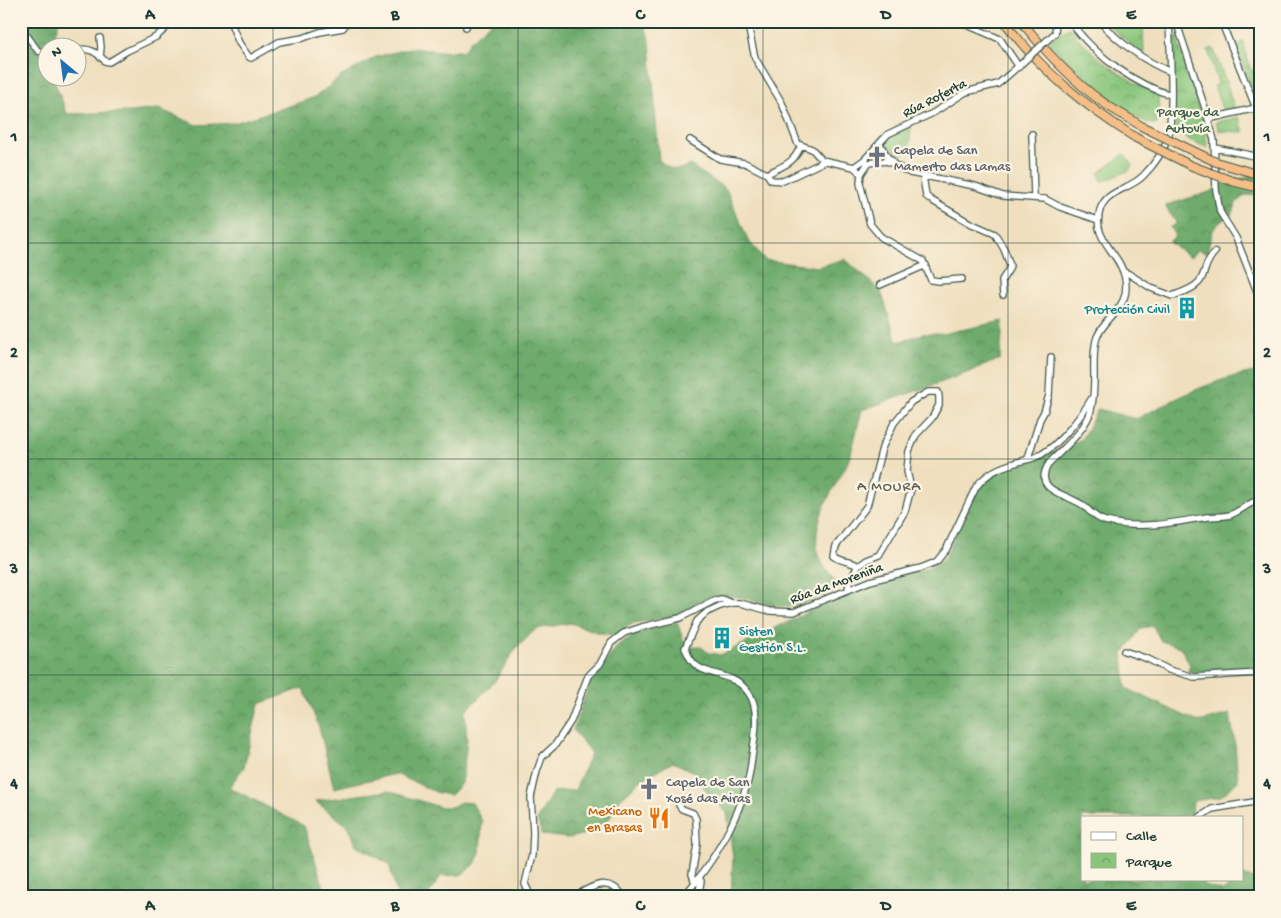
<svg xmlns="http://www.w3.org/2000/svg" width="1281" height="918" font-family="'Gochi Hand',sans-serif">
  <defs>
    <pattern id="forest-crowns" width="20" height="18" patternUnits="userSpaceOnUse" patternTransform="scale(1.25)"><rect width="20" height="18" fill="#6eab6c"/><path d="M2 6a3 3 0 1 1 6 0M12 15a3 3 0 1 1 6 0" fill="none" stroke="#5a8c5a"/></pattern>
    <pattern id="park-crowns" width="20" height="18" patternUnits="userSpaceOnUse" patternTransform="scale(1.25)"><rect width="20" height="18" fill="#89c67c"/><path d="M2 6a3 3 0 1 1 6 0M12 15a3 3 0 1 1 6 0" fill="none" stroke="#6fa266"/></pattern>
    <pattern id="garden-dots" width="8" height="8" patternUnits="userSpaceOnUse" patternTransform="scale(1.25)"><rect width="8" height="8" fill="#89c67c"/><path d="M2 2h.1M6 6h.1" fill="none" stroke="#6fa266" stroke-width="1.8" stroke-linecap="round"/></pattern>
  </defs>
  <rect width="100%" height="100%" fill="#fcf5e5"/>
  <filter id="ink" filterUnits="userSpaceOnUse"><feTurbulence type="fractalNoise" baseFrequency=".02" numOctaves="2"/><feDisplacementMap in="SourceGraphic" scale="10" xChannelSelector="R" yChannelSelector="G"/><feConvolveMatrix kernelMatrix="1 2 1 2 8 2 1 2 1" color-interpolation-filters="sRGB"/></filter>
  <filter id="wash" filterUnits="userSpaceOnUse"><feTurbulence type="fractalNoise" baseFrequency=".0096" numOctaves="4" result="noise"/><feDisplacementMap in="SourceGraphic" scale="20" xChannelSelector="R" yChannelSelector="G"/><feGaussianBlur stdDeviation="1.12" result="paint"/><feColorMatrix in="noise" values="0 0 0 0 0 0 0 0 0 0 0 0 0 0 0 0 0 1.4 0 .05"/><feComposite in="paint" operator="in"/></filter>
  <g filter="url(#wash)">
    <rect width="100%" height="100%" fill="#efdfbe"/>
    <path fill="#89c67c" stroke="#548258" d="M 1124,154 L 1133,165 L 1129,168 L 1130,170 L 1102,182 L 1099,173 Z"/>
    <path fill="url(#forest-crowns)" stroke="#467450" d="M 21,21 L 59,21 L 53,41 L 53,47 L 48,48 L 48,78 L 53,78 L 67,114 L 130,112 L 159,109 L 197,125 L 234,123 L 287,107 L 315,97 L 342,76 L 376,57 L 410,48 L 450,52 L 464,50 L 471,40 L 492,21 L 643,21 L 650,41 L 659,160 C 670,170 676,172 690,165 L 726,189 L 748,240 L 765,260 L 817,267 L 845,259 L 881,291 L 897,342 L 923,334 L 942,334 L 1003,321 L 1000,359 L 962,375 L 862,410 C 857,427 854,446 848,462 C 844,471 838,480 833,489 C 813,525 806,559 843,587 L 811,602 L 787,607 L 770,605 L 729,595 L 712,596 L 673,616 L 634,623 L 615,635 L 600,633 L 570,623 L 536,629 L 515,650 L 494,682 L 465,712 L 467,739 L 462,783 L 450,795 L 438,793 L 396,774 L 334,788 L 319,727 L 303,688 L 259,704 L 244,767 L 229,787 L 304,826 L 327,897 L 21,897 Z
      M 1260,174 L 1260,196 L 1245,195 L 1236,203 C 1234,218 1225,217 1216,226 C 1211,232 1209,245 1207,253 L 1198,250 L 1190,257 L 1169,242 L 1175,236 L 1170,227 L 1175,225 L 1176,222 L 1166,208 L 1167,205 L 1213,191 L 1219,180 L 1245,178 Z
      M 1260,371 L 1260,667 L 1223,672 L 1188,672 L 1190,665 L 1180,647 L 1161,641 L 1153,626 L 1141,628 L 1123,654 L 1126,688 L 1198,722 L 1230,714 L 1235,744 L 1238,781 L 1220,797 L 1193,801 L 1192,817 L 1082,817 L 1082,879 L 1203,879 L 1205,886 L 1223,891 L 1235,879 L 1242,879 L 1242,874 L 1260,882 L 1260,897 L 731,897 L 733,857 L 727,813 L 709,795 L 694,772 L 673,762 L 640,781 L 620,799 L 610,818 L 599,831 L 568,838 L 542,835 L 537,819 L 553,792 L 575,790 L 591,753 L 573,730 L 591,679 L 605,663 L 618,645 L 634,634 L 677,622 L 684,641 L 692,647 L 701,647 L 709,653 L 721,655 L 852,590 L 892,576 L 926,570 L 933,567 L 946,556 L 972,497 L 984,481 L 1002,470 L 1031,461 L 1080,440 L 1084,435 L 1098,409 L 1136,419 C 1177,398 1214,378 1260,371 Z
      M 388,791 L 440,807 L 452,807 L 461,802 L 472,803 L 482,821 L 480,852 L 475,864 L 461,875 L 441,876 L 427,897 L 398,897 L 389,864 L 356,845 L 349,827 L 315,801 Z"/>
    <path fill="url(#park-crowns)" stroke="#548258" d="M 1113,21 L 1143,21 L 1144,55 L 1110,27 Z
      M 1070,28 C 1093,58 1125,79 1158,95 L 1159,115 L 1157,124 C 1138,129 1066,60 1050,45 L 1048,43 L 1055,36 Z
      M 1177,36 L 1179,39 L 1177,39 L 1206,129 L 1206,141 L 1207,141 L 1208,148 L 1178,135 L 1174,119 L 1172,38 Z
      M 1213,48 L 1230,92 L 1229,93 L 1235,109 L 1223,111 L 1214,86 L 1218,84 L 1208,50 Z
      M 1239,117 L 1244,132 L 1219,131 L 1216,122 Z
      M 911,126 L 909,151 L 901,155 L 883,142 L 885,139 Z"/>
    <path fill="url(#garden-dots)" stroke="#548258" d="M 1243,41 L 1250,67 L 1254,71 L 1256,98 L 1236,48 Z"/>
  </g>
  <g filter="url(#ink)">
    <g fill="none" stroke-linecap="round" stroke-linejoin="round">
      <g stroke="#3e5549" stroke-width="8">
        <path id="minor" d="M 230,21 L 239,43 L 249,57 L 251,58 L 279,42 L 303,38 L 320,32 L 343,28 L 347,21
          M 747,21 L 755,58 L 782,103 L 798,144 L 812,149 L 822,160 L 854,167 L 861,174
          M 958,21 L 1000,39 L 1019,67
          M 1099,21 C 1120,43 1143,61 1171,72
          M 1169,21 C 1170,50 1172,79 1171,108 C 1170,118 1171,129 1168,138 C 1163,152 1153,166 1143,176 C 1129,190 1106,190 1100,210 C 1091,240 1120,252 1125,278 C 1131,308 1107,314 1097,337 C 1093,348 1094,363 1094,375 C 1094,387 1094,404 1089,416 C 1081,434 1064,448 1050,462 C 1036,482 1049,490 1067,497 C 1073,500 1079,502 1084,506 C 1091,512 1095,518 1105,521 C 1139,530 1173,523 1207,517 C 1214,516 1222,517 1230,515 C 1240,511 1249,503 1260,499
          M 1176,21 L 1205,108 L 1214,140 L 1216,190 L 1220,212 L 1236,238 L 1260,299
          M 1221,21 L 1260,118
          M 21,27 L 38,51 L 48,53
          M 466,27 L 468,21
          M 1075,28 C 1099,58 1134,84 1171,95
          M 1055,33 L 1056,21
          M 100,38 L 101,47 L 100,57
          M 78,50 C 90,47 97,53 105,61 L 109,62 L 127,51 L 156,37 L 174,21
          M 1208,119 L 1256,108
          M 1032,134 L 1034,197
          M 690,140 L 720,159 L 745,163 L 767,174 C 784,165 794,164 801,145
          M 880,144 L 888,158 L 892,161
          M 1215,148 L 1260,157
          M 864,160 L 868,163 L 887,161 L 910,173 L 975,186 L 1003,196 L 1045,199 L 1060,207 L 1098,220
          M 868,163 L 861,174 L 860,183 L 870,224 L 881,237 L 923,261 L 931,280 L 939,281 L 962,279
          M 854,167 L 864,160 L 888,134 L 933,113 L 966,92 L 998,84 L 1021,64
          M 767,174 L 771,180 L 783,181 L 825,161
          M 923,176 L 926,196 L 931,200 L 970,223 L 995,234 L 1004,249 L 1010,265 L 1009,269 L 1002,280 L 1003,295
          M 1124,272 L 1129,274 L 1151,288 L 1172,296 C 1181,293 1194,289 1200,281 C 1207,270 1204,263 1215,252
          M 880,285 L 926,265
          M 1028,458 L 1040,419 L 1044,412 L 1049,395 L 1051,357
          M 848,590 L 849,582 L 858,566 L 866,560 L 879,555 L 905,511 L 911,489 L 907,471 L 909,451 L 916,435 L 932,418 L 939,405 L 939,397 L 938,392 L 928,392 L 911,402 L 894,423 L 882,448 L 867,506 L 836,546 L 834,556 C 841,562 850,561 858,566
          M 1124,651 L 1148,659 L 1169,670 L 1194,677 L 1260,673
          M 679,805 L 682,809 L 693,813 L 696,819 L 697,845 L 692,874 L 695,883
          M 1200,817 L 1212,809 L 1260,801
          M 531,897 L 525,884 L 532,855 L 533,833 L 531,797 L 537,771 L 542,757 L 555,745 L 571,721 L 588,676 L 600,664 L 611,643 L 624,633 L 642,627 L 680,618 L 715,600 L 722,599 L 732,603
          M 574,897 C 594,885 608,876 625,897
          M 683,897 C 713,863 736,824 748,781 C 751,769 752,755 754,743 C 756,728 758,708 750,695 C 735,670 704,678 692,661 C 689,658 687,652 685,648 L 697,621 L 707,612 L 720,606 L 732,603 L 740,603 L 770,611 L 794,612 L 870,581 L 921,568 L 936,562 L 946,550 L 976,487 C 991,467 1011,464 1033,458 C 1055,451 1081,417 1092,398
          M 698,897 L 701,881 L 699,878"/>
      </g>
      <g stroke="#3e5549" stroke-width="10">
        <path id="highway" d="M 1004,21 C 1040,70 1085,106 1136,138
          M 1021,21 C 1044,50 1071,79 1101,101 C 1113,110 1128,117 1141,126"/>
      </g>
      <use href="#minor" stroke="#fff" stroke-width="5.5"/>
      <use href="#highway" stroke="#f6be87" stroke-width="8"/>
      <g stroke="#3e5549" stroke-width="8" stroke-linecap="butt">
        <path id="minor-bridge" d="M 1021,64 L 1055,33"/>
      </g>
      <g stroke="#3e5549" stroke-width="10" stroke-linecap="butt">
        <path id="highway-bridge" d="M 1141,126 L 1216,162 L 1260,175
          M 1136,138 L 1192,166 L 1232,181 L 1260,188"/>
      </g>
      <use href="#minor-bridge" stroke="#fff" stroke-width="5.5"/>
      <use href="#highway-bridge" stroke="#f6be87" stroke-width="8"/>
    </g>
  </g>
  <path fill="none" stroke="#1f3d34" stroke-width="1" stroke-opacity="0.55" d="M 273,21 L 273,897M 518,21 L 518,897M 763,21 L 763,897M 1008,21 L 1008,897M 21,243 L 1260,243M 21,459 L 1260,459M 21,675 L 1260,675"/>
  <defs>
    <g id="church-bare" transform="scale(1.725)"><path d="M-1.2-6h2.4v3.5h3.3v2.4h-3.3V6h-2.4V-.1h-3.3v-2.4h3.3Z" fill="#6b7280" stroke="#fcf5e5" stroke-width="2.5" paint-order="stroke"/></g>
    <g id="building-bare" transform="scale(1.725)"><path d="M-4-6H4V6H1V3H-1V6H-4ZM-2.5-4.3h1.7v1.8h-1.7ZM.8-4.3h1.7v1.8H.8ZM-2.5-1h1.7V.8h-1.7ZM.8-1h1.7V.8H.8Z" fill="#0f9aa8" stroke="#fcf5e5" stroke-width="2.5" paint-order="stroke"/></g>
    <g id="restaurant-bare" transform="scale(1.725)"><path d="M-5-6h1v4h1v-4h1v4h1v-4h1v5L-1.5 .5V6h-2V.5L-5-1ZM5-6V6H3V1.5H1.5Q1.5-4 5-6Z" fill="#e8710a" stroke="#fcf5e5" stroke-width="2.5" paint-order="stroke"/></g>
  </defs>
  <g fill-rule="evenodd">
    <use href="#church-bare" x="877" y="157"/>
    <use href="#building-bare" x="1187" y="308"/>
    <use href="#building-bare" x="722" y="638"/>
    <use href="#church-bare" x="649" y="789"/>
    <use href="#restaurant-bare" x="659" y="818"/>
  </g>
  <g text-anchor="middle" stroke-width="4.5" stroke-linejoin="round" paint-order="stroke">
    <g font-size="14" fill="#1f3d34" stroke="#fcf5e5">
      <text transform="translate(934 97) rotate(-27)" y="5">Rúa Roferta</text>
      <text transform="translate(836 582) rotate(-20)" y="5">Rúa da Moreniña</text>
    </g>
    <g font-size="14" fill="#3a5f46" stroke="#fcf5e5">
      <text x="1188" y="116">Parque da<tspan x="1188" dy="16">Autovía</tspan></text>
    </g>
    <g font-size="14" fill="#5b616d" stroke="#fcf5e5" text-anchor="start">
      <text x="894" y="154">Capela de San<tspan x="894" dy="16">Mamerto das Lamas</tspan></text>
      <text x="666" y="786">Capela de San<tspan x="666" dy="16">Xosé das Airas</tspan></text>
    </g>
    <g font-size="14" fill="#0d838f" stroke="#fcf5e5" text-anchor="end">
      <text x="1170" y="313">Protección Civil</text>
      <text x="739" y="635" text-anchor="start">Sisten<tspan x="739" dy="16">Gestión S.L.</tspan></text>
    </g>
    <g font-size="14" fill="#c56008" stroke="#fcf5e5" text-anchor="end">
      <text x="642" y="815">Mexicano<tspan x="642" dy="16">en Brasas</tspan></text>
    </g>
    <g font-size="15" letter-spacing="1" fill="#5f6054" stroke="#fcf5e5">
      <text x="889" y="490">A MOURA</text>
    </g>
  </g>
  <rect width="1281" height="918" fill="none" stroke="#fcf5e5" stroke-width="55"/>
  <rect x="1081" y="816" width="162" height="65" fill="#fcf5e5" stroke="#a4ab9e"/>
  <rect x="1091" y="832" width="25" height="8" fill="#ffffff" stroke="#a4ab9e"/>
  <text x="1126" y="840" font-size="15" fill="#1f3d34">Calle</text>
  <rect x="1091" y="853" width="25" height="15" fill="url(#park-crowns)" stroke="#a4ab9e"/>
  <text x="1126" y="866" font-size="15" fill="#1f3d34">Parque</text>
  <g transform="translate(62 62) rotate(331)"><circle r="24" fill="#fcf5e5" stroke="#a4ab9e"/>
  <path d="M0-4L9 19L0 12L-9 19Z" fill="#1f6fb2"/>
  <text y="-8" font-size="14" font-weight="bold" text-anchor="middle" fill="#1f3d34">N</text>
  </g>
  <rect x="28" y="28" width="1226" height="862" fill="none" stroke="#1f3d34" stroke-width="2"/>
  <g font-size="16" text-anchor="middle" font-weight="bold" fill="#1f3d34">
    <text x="150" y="19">A</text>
    <text x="395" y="19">B</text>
    <text x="640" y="19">C</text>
    <text x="886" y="19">D</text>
    <text x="1131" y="19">E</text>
    <text x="14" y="141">1</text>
    <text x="1267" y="141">1</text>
    <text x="14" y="357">2</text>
    <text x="1267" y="357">2</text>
    <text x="14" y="573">3</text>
    <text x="1267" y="573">3</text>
    <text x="14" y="788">4</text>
    <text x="1267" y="788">4</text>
    <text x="150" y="910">A</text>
    <text x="395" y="910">B</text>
    <text x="640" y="910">C</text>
    <text x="886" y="910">D</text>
    <text x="1131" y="910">E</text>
  </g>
</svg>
